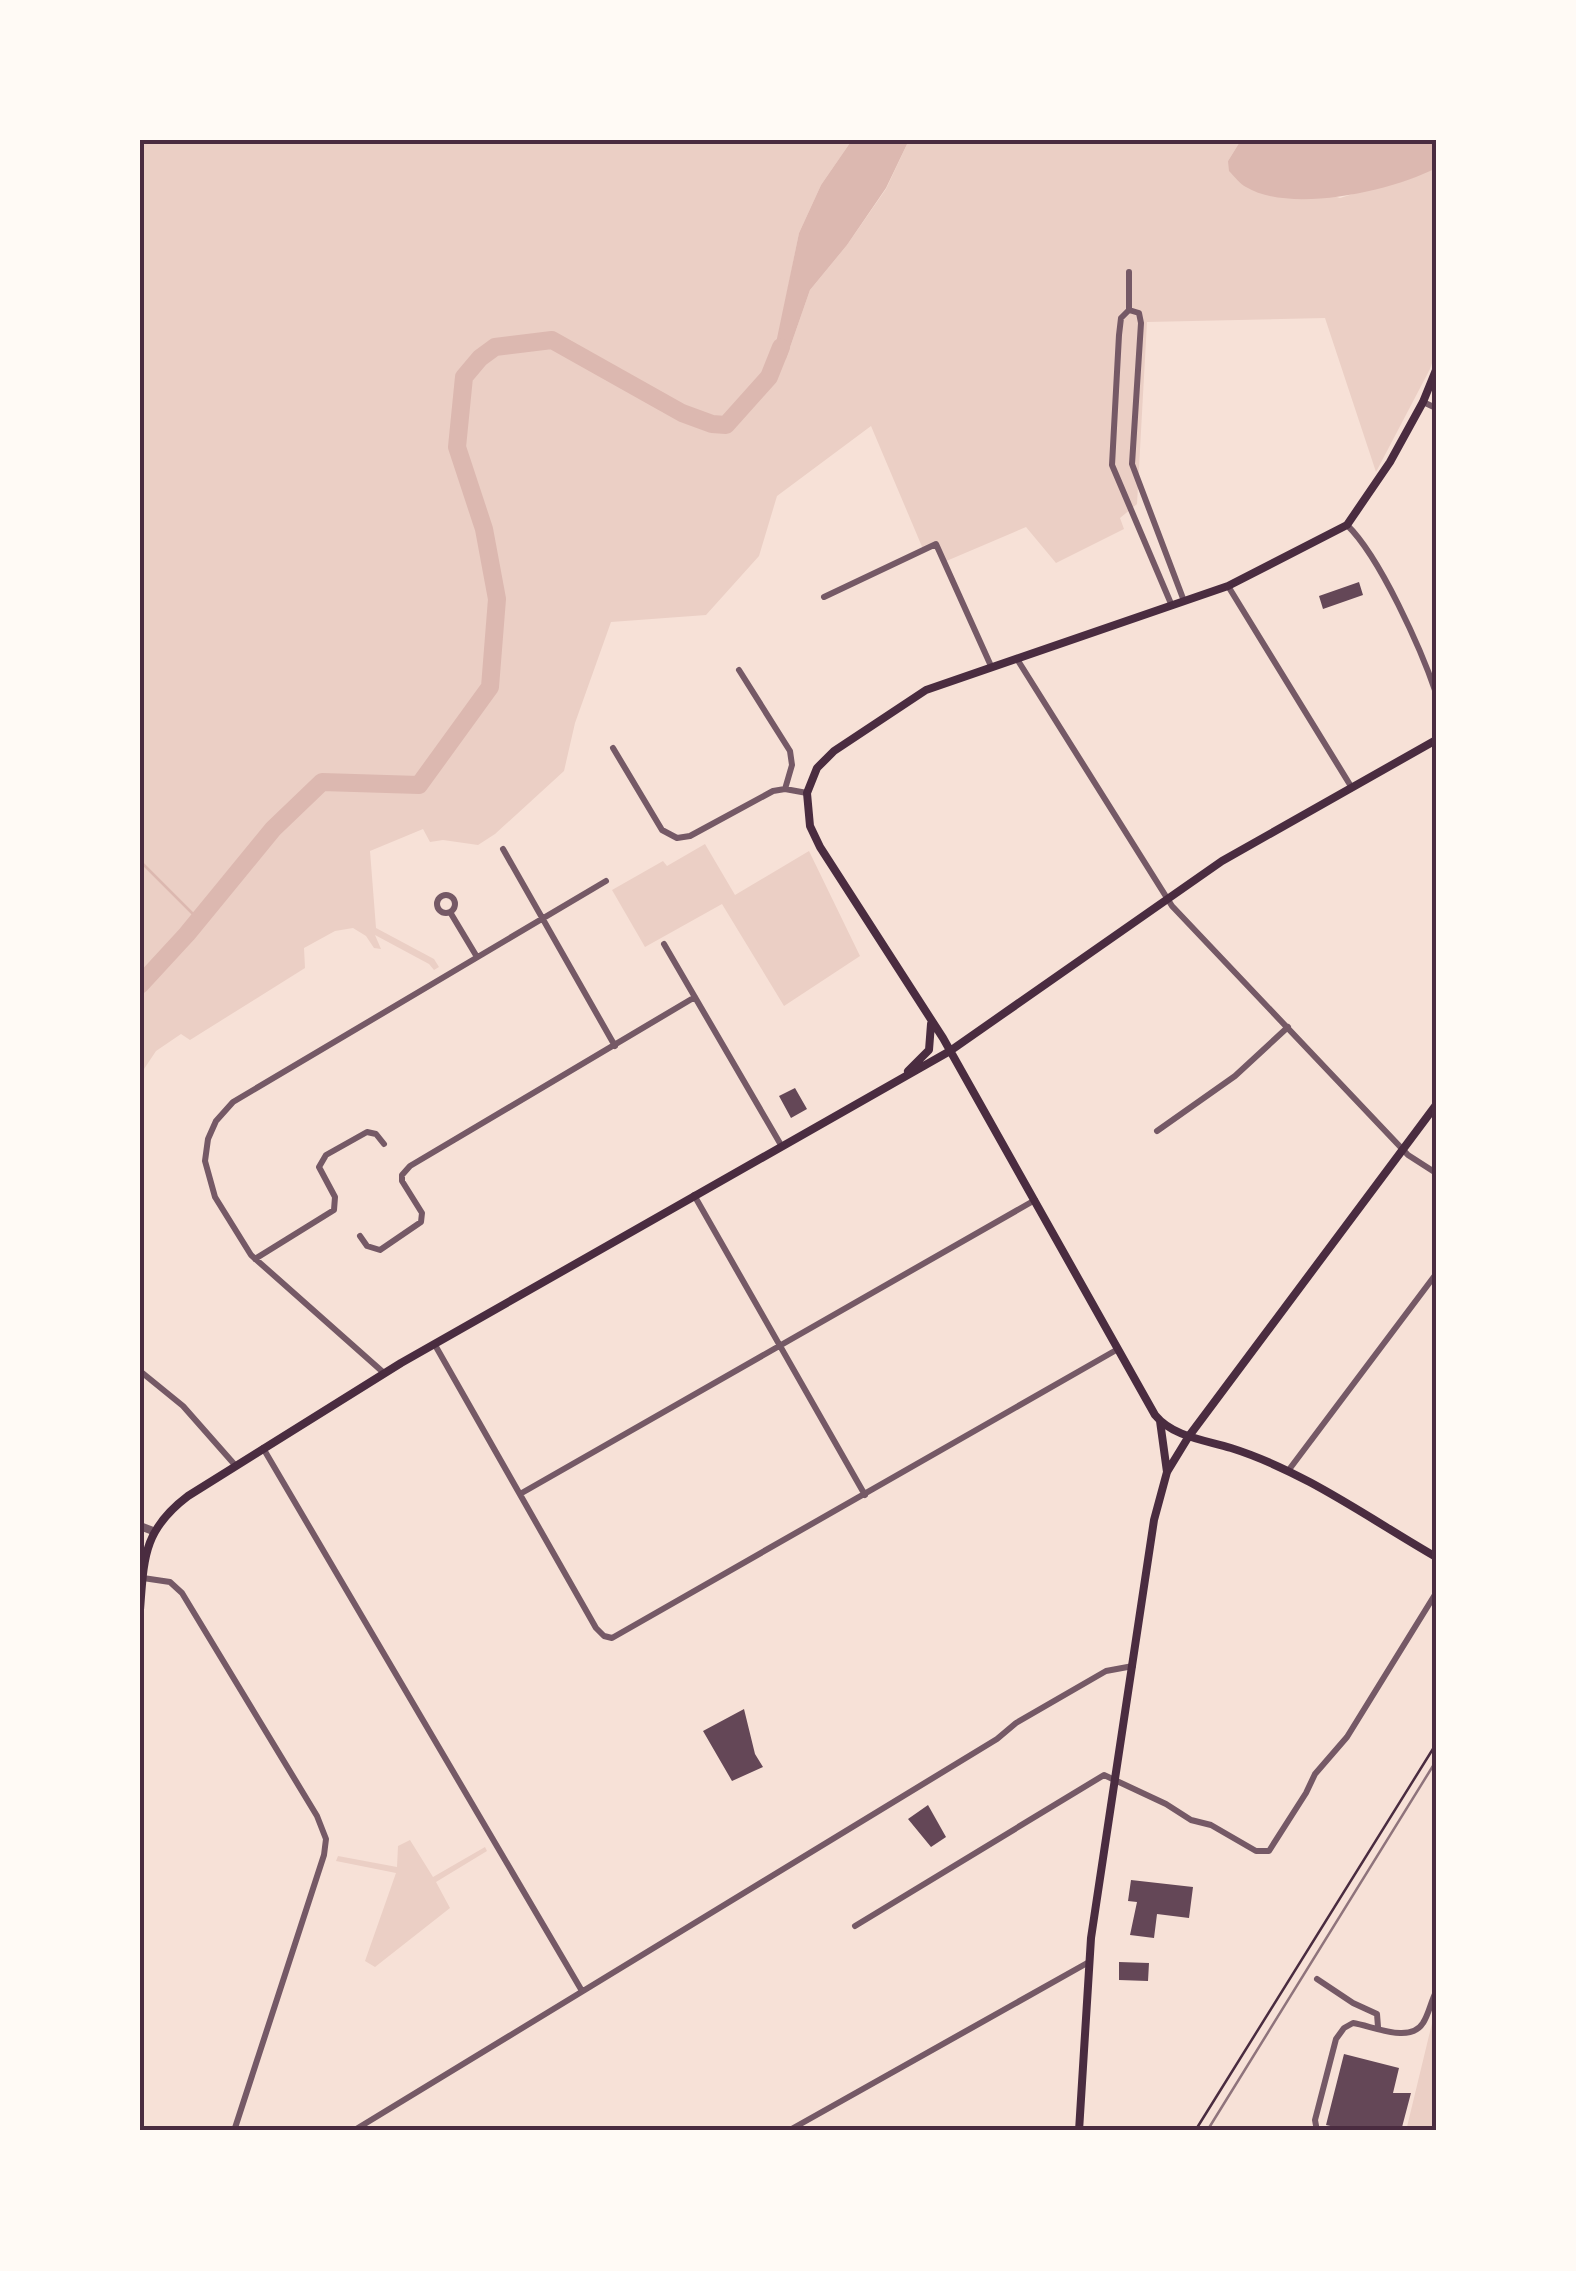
<svg xmlns="http://www.w3.org/2000/svg" width="1576" height="2271" font-family="'Roboto Condensed',sans-serif">
  <rect width="100%" height="100%" fill="#f7e1d7"/>
  <path fill="#ebcfc5" d="M 140,140 L 852,140 L 821,185 L 799,233 L 772,367 L 786,359 L 810,290 L 847,245 L 886,189 L 909,140 L 1241,140 L 1228,161 L 1340,198 L 1436,168 L 1436,351 L 1430,369 L 1376,472 L 1325,318 L 1147,322 L 1137,504 L 1120,518 L 1124,529 L 1056,563 L 1026,527 L 944,562 L 934,548 L 923,549 L 871,426 L 777,496 L 759,556 L 706,615 L 611,622 L 575,723 L 564,771 L 495,834 L 478,845 L 443,840 L 430,842 L 423,829 L 370,851 L 376,928 L 434,959 L 439,967 L 434,970 L 429,964 L 375,935 L 381,949 L 374,948 L 366,936 L 353,928 L 335,931 L 304,948 L 305,968 L 190,1040 L 181,1034 L 156,1051 L 140,1075 Z
    M 705,844 L 735,895 L 809,851 L 860,956 L 784,1006 L 722,904 L 645,947 L 612,890 L 663,861 L 667,866 Z
    M 410,1840 L 433,1877 L 485,1847 L 487,1851 L 436,1882 L 450,1908 L 375,1967 L 365,1961 L 396,1873 L 336,1861 L 338,1856 L 397,1867 L 398,1846 Z
    M 1436,2011 L 1436,2131 L 1406,2131 L 1434,2015 Z"/>
  <path fill="#dcb8b0" d="M 852,140 L 909,140 L 886,188 L 847,245 L 810,290 L 786,359 L 771,367 L 799,233 L 821,185 Z
    M 1241,140 L 1436,140 L 1436,168 C 1392,191 1290,214 1246,187 C 1240,184 1234,176 1229,171 L 1228,161 Z"/>
  <g fill="none" stroke-linecap="round" stroke-linejoin="round">
    <path stroke="#dcb8b0" stroke-width="2.5" d="M 140,861 L 199,920"/>
    <path stroke="#dcb8b0" stroke-width="18" d="M 140,985 L 187,934 L 273,829 L 322,782 L 419,785 L 490,687 L 497,599 L 484,529 L 457,447 L 464,377 L 480,358 L 495,347 L 552,340 L 682,413 L 712,424 L 726,425 L 769,377 L 781,347"/>
  </g>
  <path fill="#644757" d="M 1359,582 L 1363,595 L 1323,609 L 1319,596 Z
    M 795,1088 L 807,1109 L 791,1118 L 779,1096 Z
    M 744,1709 L 755,1754 L 763,1767 L 732,1781 L 703,1731 Z
    M 928,1805 L 946,1837 L 931,1847 L 908,1819 Z
    M 1131,1880 L 1193,1887 L 1189,1918 L 1157,1914 L 1154,1938 L 1130,1935 L 1137,1902 L 1128,1901 Z
    M 1119,1962 L 1149,1963 L 1148,1981 L 1119,1980 Z
    M 1344,2054 L 1399,2068 L 1393,2093 L 1411,2093 L 1401,2131 L 1352,2131 L 1326,2125 Z"/>
  <g fill="none" stroke-linecap="round" stroke-linejoin="round">
    <path stroke="#4a2c40" stroke-width="2.5" d="M 1195,2131 L 1436,1744"/>
    <path stroke="#755966" stroke-width="6" d="M 1129,272 L 1129,310 L 1121,318 L 1119,335 L 1112,465 L 1172,606
      M 1129,310 L 1139,313 L 1141,323 L 1132,464 L 1184,601
      M 1423,402 L 1436,408
      M 1347,525 C 1380,557 1421,649 1436,693
      M 1228,586 L 1352,788
      M 824,597 L 936,544 L 991,666
      M 1017,659 L 1172,906 L 1408,1155 L 1436,1173
      M 739,670 L 790,751 L 792,765 L 785,789
      M 613,748 L 662,830 L 677,838 L 690,836 L 773,791 L 785,789 L 807,793
      M 503,849 L 615,1046
      M437 904a9 9 0 1 1 18 0a9 9 0 1 1-18 0Z
      M 450,912 L 477,957
      M 664,944 L 781,1145
      M 1157,1131 L 1235,1076 L 1288,1027
      M 694,1195 L 865,1495
      M 360,1236 L 367,1246 L 380,1250 L 421,1222 L 422,1213 L 402,1181 L 402,1175 L 410,1166 L 695,997
      M 255,1259 L 334,1210 L 335,1197 L 319,1167 L 326,1155 L 367,1132 L 376,1134 L 384,1144
      M 435,1345 L 596,1628 L 604,1636 L 612,1638 L 1118,1349
      M 140,1371 L 183,1406 L 235,1465
      M 384,1373 L 251,1255 L 215,1197 L 205,1161 L 208,1139 L 216,1121 L 233,1102 L 606,881
      M 263,1448 L 582,1991
      M 1288,1471 L 1436,1274
      M 520,1494 L 1035,1200
      M 143,1578 L 170,1582 L 182,1593 L 317,1816 L 326,1839 L 324,1855 L 234,2131
      M 855,1926 L 1104,1775 L 1166,1804 L 1191,1820 L 1211,1825 L 1256,1851 L 1269,1851 L 1306,1793 L 1315,1774 L 1347,1737 L 1436,1593
      M 1317,1979 L 1353,2003 L 1377,2014 L 1378,2027
      M 353,2131 L 997,1739 L 1016,1723 L 1106,1671 L 1133,1666
      M 788,2131 L 1089,1962
      M 1317,2131 L 1315,2120 L 1336,2039 L 1344,2028 L 1353,2023 C 1373,2026 1410,2044 1423,2023 C 1429,2014 1431,2001 1436,1992"/>
    <path stroke="#755966" stroke-width="8" d="M 140,1526 L 153,1531"/>
    <path stroke="#4a2c40" stroke-width="8" d="M 1436,370 L 1423,402 L 1390,462 L 1347,525 L 1228,586 L 926,690 L 834,751 L 817,768 L 807,793 L 810,826 L 820,847 L 943,1038 L 1155,1415 C 1173,1437 1205,1440 1231,1448 C 1304,1471 1370,1519 1436,1557
      M 908,1071 L 929,1050 L 931,1024
      M 1160,1421 L 1167,1472
      M 140,1610 C 144,1558 143,1530 188,1496 L 401,1363 L 950,1051 L 1222,861 L 1436,740
      M 1079,2131 L 1091,1938 L 1154,1520 L 1167,1472 L 1189,1436 L 1436,1105"/>
    <path stroke="#8f747c" stroke-width="2.5" d="M 1207,2131 L 1436,1761"/>
  </g>
  <rect width="1576" height="2271" fill="none" stroke="#fffaf5" stroke-width="285"/>
  <rect x="142" y="142" width="1292" height="1986" fill="none" stroke="#4a2c40" stroke-width="4"/>
</svg>
